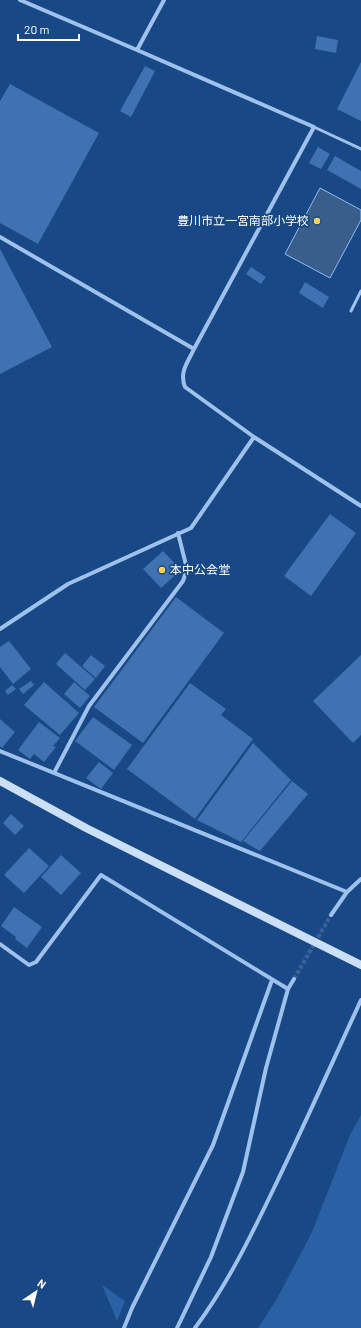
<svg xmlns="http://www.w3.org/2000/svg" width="361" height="1328" font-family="Barlow,'Noto Sans JP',sans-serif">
  <rect width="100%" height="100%" fill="#184886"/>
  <path fill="#2a61a5" d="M 361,1115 L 361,1328 L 258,1328 L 278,1297 L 312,1232 L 350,1135 Z
    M 102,1285 L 125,1301 L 117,1321 Z"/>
  <path fill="#3a5e8c" stroke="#91bcf0" d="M 320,188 L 361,210 L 361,220 L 330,278 L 285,254 Z"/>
  <path fill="#4071b0" d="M 317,36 L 338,40 L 336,53 L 315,49 Z
    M 361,62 L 361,121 L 337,109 Z
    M 145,66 L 155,71 L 131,117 L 120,111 Z
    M 10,84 L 99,133 L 38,244 L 0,223 L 0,101 Z
    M 318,147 L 330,154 L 321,169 L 309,163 Z
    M 335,156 L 361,171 L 361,189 L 327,170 Z
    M 0,249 L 52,347 L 0,374 Z
    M 251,267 L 266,277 L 261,284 L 246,274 Z
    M 305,282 L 329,297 L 323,308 L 299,293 Z
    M 330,514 L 356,533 L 311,596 L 284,576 Z
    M 163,551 L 181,570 L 161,588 L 143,569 Z
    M 176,597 L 224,633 L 143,743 L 94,707 Z
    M 9,641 L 31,669 L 13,684 L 0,667 L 0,647 Z
    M 65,653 L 95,679 L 85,690 L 56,664 Z
    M 91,655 L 105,666 L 96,678 L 82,666 Z
    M 361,655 L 361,735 L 353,743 L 313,701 Z
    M 31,681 L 34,685 L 23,694 L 19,689 Z
    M 44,682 L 79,713 L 60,735 L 24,705 Z
    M 74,682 L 90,696 L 80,708 L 64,694 Z
    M 190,683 L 226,709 L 221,715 L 253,739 L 195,819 L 127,769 Z
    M 12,685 L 16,689 L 8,695 L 5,691 Z
    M 93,717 L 132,745 L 114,770 L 75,741 Z
    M 0,719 L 15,732 L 2,748 L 0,746 Z
    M 39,722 L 60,738 L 53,746 L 56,747 L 44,762 L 34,754 L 30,759 L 18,750 Z
    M 253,743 L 291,780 L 241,842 L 197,820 Z
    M 99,762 L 113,773 L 101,789 L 86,778 Z
    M 292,781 L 308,794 L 260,851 L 243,841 Z
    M 11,814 L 24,826 L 15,835 L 3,823 Z
    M 29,848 L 49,866 L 24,893 L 4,875 Z
    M 61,855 L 81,873 L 61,895 L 41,877 Z
    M 14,907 L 42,927 L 27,948 L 15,939 L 16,937 L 1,926 Z"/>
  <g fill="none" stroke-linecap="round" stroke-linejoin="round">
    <path stroke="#3b6398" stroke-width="4" stroke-dasharray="4 2" stroke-linecap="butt" d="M 294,979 L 331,915"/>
    <path stroke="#9ec2ed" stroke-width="3" d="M 314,127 L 361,149
      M 351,311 L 361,291"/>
    <path stroke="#9ec2ed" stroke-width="4" d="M 20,0 L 137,50
      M 164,0 L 137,50 L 314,127 L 194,349 C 188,362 179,372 185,387 L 254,437 L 361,506
      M 0,237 L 194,349
      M 0,629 L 68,584 L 191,528 L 254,437
      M 0,751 L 347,892
      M 54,773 L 89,706 L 183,581 L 187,569 L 178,533
      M 331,915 L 347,892 L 361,879
      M 0,944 L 29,965 L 36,962 L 101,875 L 288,989
      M 124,1328 L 132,1308 L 213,1145 L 272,980
      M 177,1328 L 211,1257 L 243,1172 L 266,1068 L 288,989 L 294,979
      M 195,1328 C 227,1285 251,1236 274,1188 C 304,1126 332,1063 361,1000"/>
    <path stroke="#cbdff9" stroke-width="8" d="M 0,781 L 86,828 L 361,965"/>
  </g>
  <g fill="#ffd05a" stroke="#184886" stroke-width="1.5">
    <circle cx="317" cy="221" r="4"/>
    <circle cx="162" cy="570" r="4"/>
  </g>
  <g text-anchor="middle" stroke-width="3.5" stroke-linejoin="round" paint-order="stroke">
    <g font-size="12" fill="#fff" stroke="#184886" text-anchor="end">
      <text x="309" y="225">豊川市立一宮南部小学校</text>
      <text x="170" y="574" text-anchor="start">本中公会堂</text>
    </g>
  </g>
  <g transform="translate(36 1292) rotate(35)" stroke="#184886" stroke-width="3" paint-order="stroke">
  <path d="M0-3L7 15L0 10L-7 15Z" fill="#ffffff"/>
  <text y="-6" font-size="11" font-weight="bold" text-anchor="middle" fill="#ffffff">N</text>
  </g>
  <path d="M18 34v6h61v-6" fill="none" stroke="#ffffff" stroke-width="2"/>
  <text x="24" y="34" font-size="12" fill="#ffffff" stroke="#184886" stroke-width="3" paint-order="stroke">20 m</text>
</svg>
